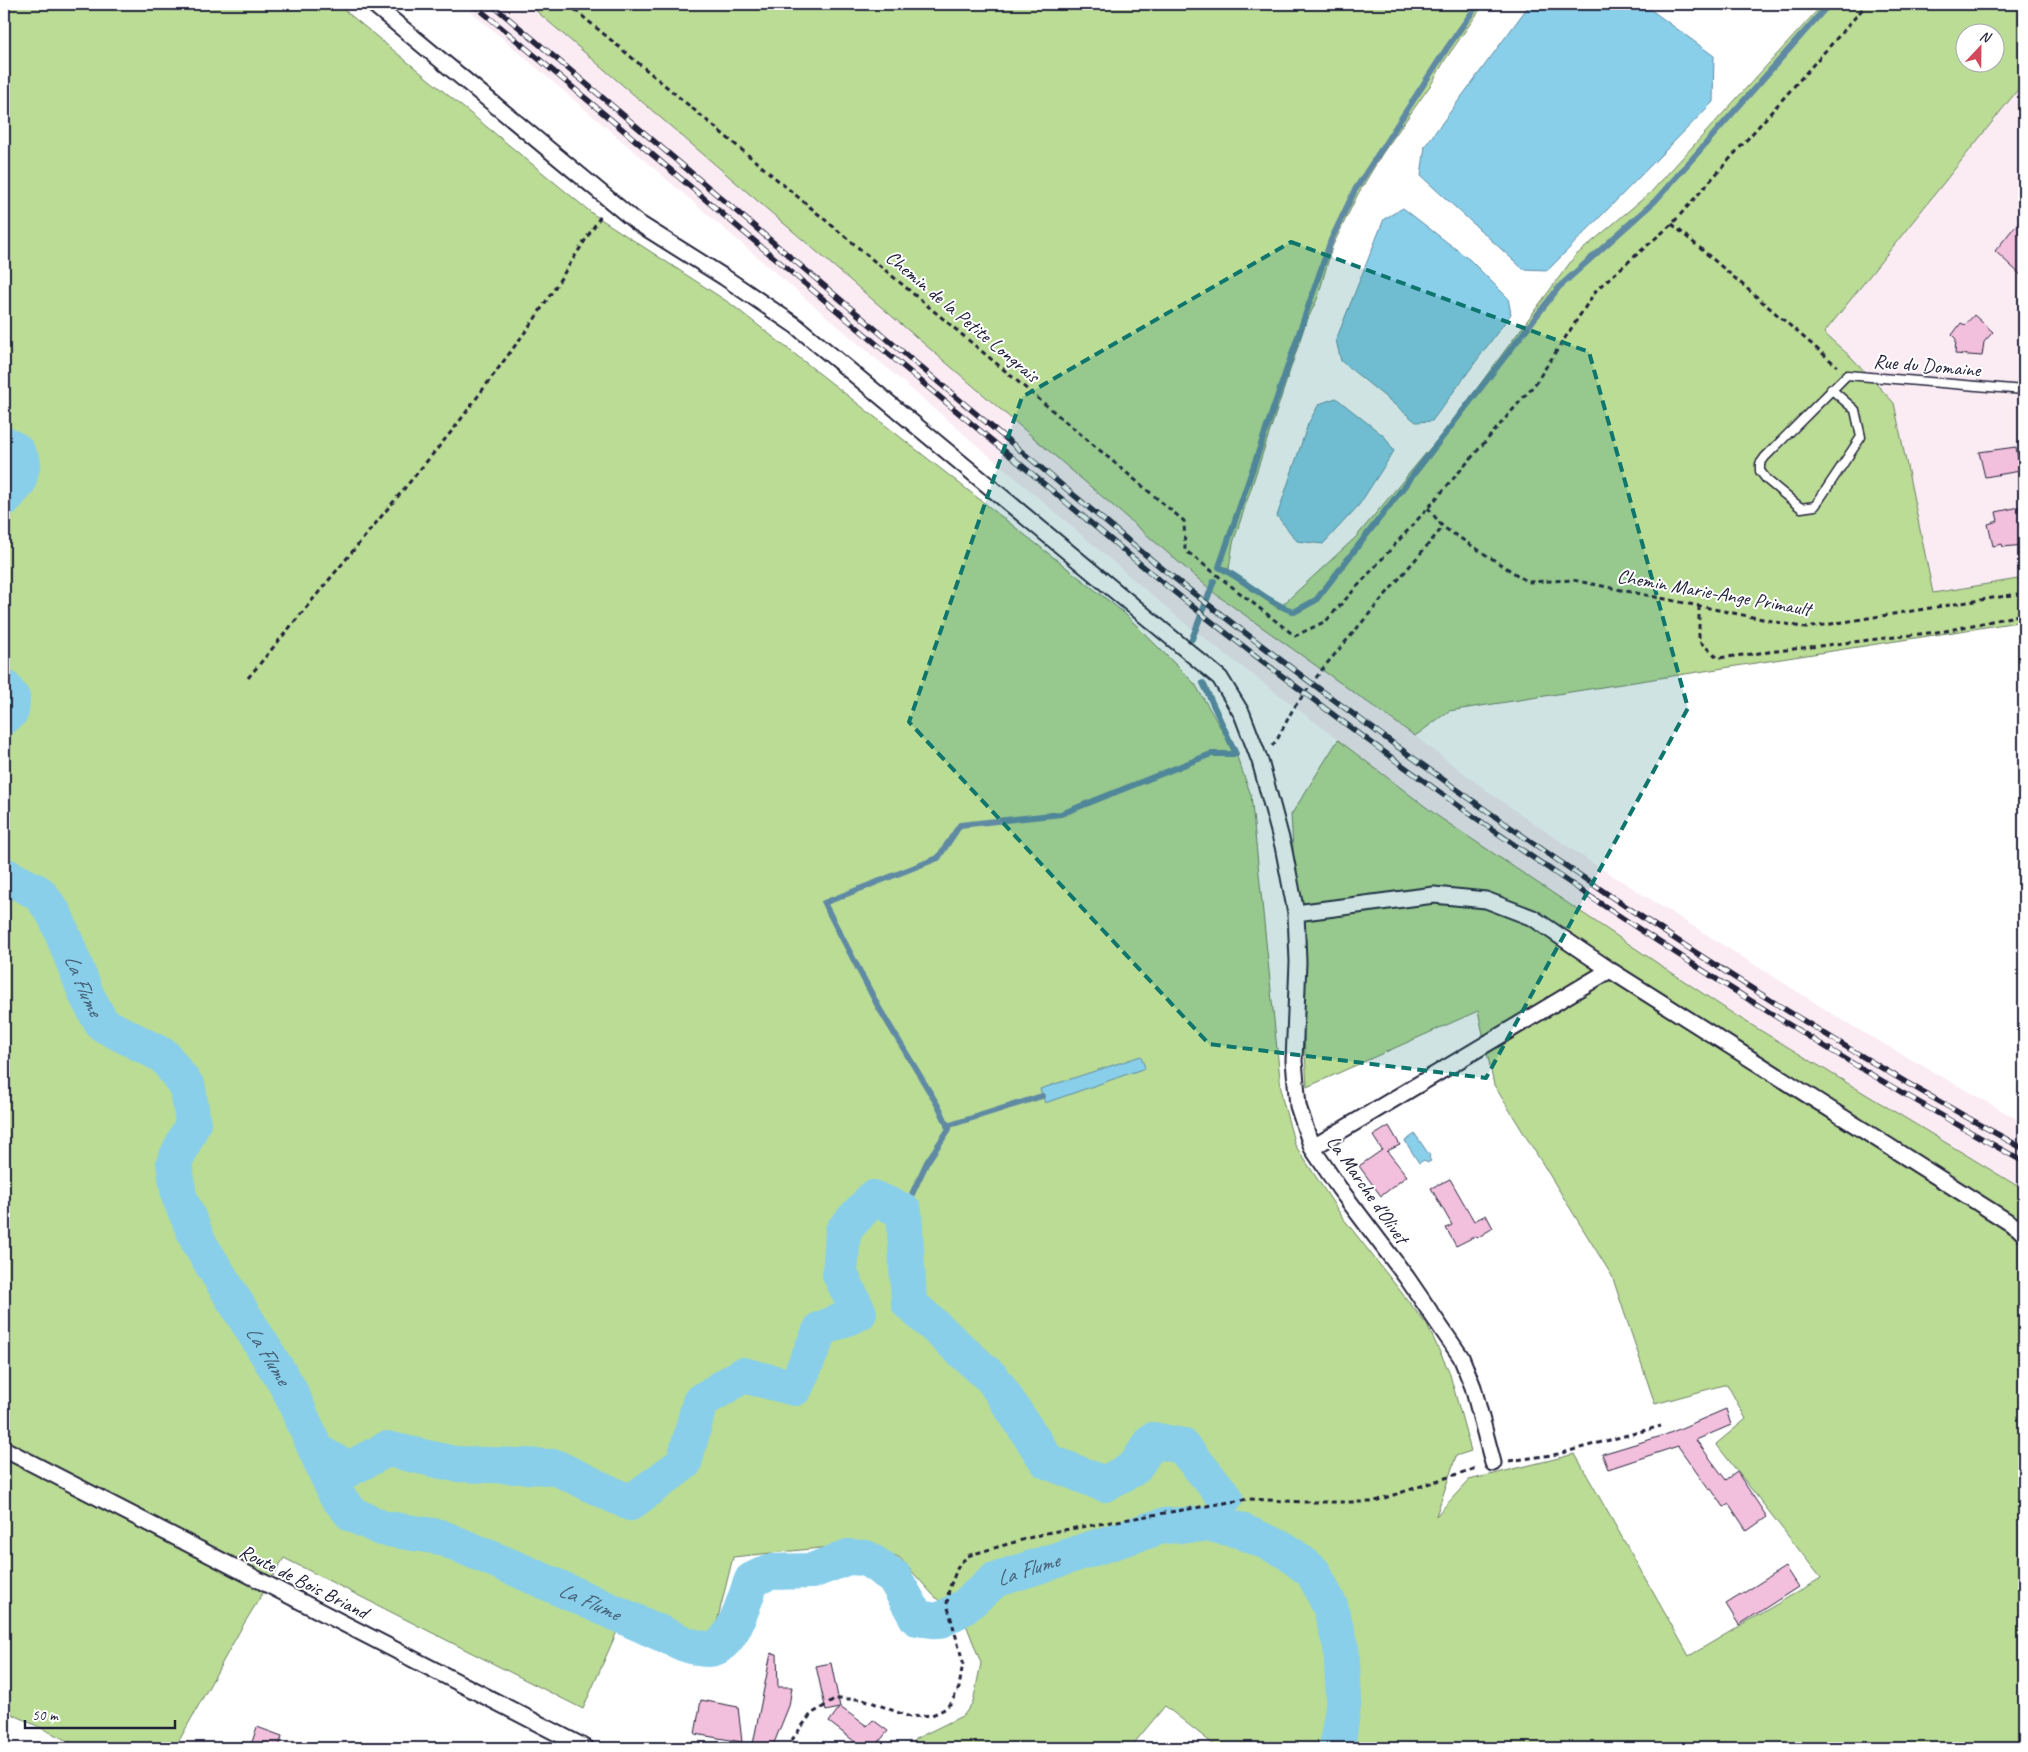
<svg xmlns="http://www.w3.org/2000/svg" width="2028" height="1752" font-family="Caveat,sans-serif">
  <rect width="100%" height="100%" fill="#fff"/>
  <filter id="ink" filterUnits="userSpaceOnUse"><feTurbulence type="fractalNoise" baseFrequency=".02" numOctaves="2"/><feDisplacementMap in="SourceGraphic" scale="10" xChannelSelector="R" yChannelSelector="G"/><feConvolveMatrix kernelMatrix="1 2 1 2 8 2 1 2 1" color-interpolation-filters="sRGB"/></filter>
  <g filter="url(#ink)">
    <path fill="#fbecf4" d="M 462,4 L 528,4 L 1218,596 L 1415,736 L 1490,793 L 1580,855 L 1852,1026 L 2024,1123 L 2024,1190 L 1735,1015 L 1439,817 L 1182,621 Z
      M 2024,82 L 2024,578 L 1933,593 L 1894,403 L 1824,333 Z"/>
    <path fill="#badc95" stroke="#6e7f68" fill-rule="evenodd" d="M 4,4 L 337,4 L 593,214 L 731,304 L 1123,612 L 1195,684 L 1236,754 L 1251,795 L 1282,1098 L 1295,1145 L 1343,1218 L 1427,1325 L 1449,1371 L 1471,1451 L 1456,1456 L 1436,1516 L 1469,1480 L 1575,1454 L 1689,1656 L 1821,1578 L 1716,1444 L 1746,1419 L 1727,1384 L 1655,1404 L 1612,1276 L 1494,1085 L 1478,1011 L 1307,1087 L 1291,815 L 1338,740 L 1439,817 L 1735,1015 L 2024,1190 L 2024,1748 L 1218,1748 L 1165,1706 L 1130,1748 L 908,1748 L 915,1739 L 964,1715 L 973,1702 L 981,1663 L 967,1627 L 933,1595 L 900,1558 L 869,1543 L 733,1557 L 713,1638 L 629,1604 L 583,1709 L 284,1558 L 242,1627 L 175,1748 L 82,1748 L 4,1710 Z
      M 528,4 L 1484,4 L 1445,60 L 1432,83 L 1382,154 L 1358,194 L 1332,247 L 1318,297 L 1305,325 L 1233,543 L 1229,569 L 1278,609 L 1356,537 L 1452,422 L 1575,256 L 1651,192 L 1823,4 L 2024,4 L 2024,82 L 1824,333 L 1852,358 L 1894,403 L 1933,593 L 2024,578 L 2024,621 L 1449,711 L 1415,736 L 1218,596 ZM 1966,32 L 1996,32 L 1996,62 L 1966,62 Z"/>
    <path fill="#89cfea" stroke="#608aa4" d="M 1530,4 L 1643,4 L 1714,56 L 1713,102 L 1548,270 L 1523,269 L 1421,176 L 1425,146 Z
      M 1403,208 L 1470,260 L 1508,298 L 1511,314 L 1432,421 L 1416,422 L 1341,361 L 1336,340 L 1384,219 Z
      M 1336,398 L 1385,437 L 1394,451 L 1359,505 L 1323,544 L 1297,541 L 1277,516 L 1308,424 L 1319,404 Z
      M 1141,1056 L 1145,1068 L 1045,1103 L 1040,1089 Z
      M 1415,1134 L 1430,1156 L 1429,1158 L 1431,1161 L 1427,1163 L 1424,1160 L 1419,1163 L 1405,1141 Z"/>
    <g fill="none" stroke-linecap="round" stroke-linejoin="round">
      <path stroke="#608aa4" stroke-width="6" d="M 1478,4 L 1447,48 L 1355,190 L 1331,240 L 1219,567 C 1247,581 1265,601 1294,612 L 1316,600 L 1559,287 L 1655,201 L 1829,4
        M 1192,639 L 1214,581
        M 947,1126 L 1042,1096
        M 904,1211 L 927,1162 L 949,1129 L 940,1109 L 879,1008 L 824,903 L 938,858 L 960,825 L 1061,814 L 1211,754 L 1236,754 L 1203,683"/>
      <g stroke="#89cfea" stroke-width="36">
        <path d="M 4,444 L 16,450 L 23,463 L 18,483 L 4,499"/>
        <path d="M 4,687 L 12,698 L 11,711 L 4,717"/>
        <path id="s1" d="M 4,875 L 39,893 L 55,915 L 87,996 L 102,1024 L 164,1056 L 188,1088 L 193,1123 L 174,1163 L 179,1196 L 199,1243 L 289,1389 L 336,1495 L 352,1514 L 381,1528 L 440,1537 L 519,1570 L 685,1644 C 692,1646 700,1649 708,1649 C 733,1649 744,1599 752,1580 L 769,1572 L 812,1571 L 848,1557 L 866,1558 L 894,1577 L 917,1618 L 939,1621 L 964,1607 L 995,1580 L 1162,1526 L 1210,1524 L 1239,1530 L 1285,1550 L 1313,1572 L 1330,1606 L 1341,1646 L 1344,1699 L 1337,1748"/>
        <path d="M 316,1451 L 349,1469 L 387,1449 L 455,1464 L 555,1467 L 630,1503 L 684,1463 L 700,1402 L 743,1375 L 795,1388 L 821,1329 L 859,1313 L 840,1274 L 843,1231 L 873,1198 L 904,1211 L 909,1303 L 993,1379 L 1047,1461 L 1104,1484 L 1134,1468 L 1153,1440 L 1182,1446 L 1225,1497"/>
      </g>
    </g>
    <path fill="#f2bfdc" stroke="#22223b" d="M 2024,215 L 2024,278 L 1995,251 Z
      M 1974,315 L 1993,332 L 1984,342 L 1982,356 L 1955,354 L 1956,339 L 1952,335 L 1961,323 L 1965,325 Z
      M 2016,447 L 2020,471 L 1985,477 L 1979,452 Z
      M 2024,506 L 2024,545 L 2003,547 L 2002,544 L 1993,546 L 1988,524 L 1998,521 L 1996,512 Z
      M 1389,1126 L 1400,1145 L 1387,1151 L 1407,1176 L 1381,1196 L 1359,1166 L 1382,1150 L 1373,1136 Z
      M 1450,1179 L 1474,1221 L 1486,1215 L 1493,1228 L 1477,1238 L 1476,1236 L 1456,1246 L 1446,1228 L 1452,1225 L 1431,1188 Z
      M 1726,1409 L 1731,1425 L 1696,1440 L 1726,1480 L 1737,1472 L 1767,1517 L 1747,1531 L 1729,1504 L 1724,1507 L 1711,1489 L 1709,1490 L 1678,1446 L 1608,1469 L 1602,1454 L 1665,1435 Z
      M 1785,1567 L 1798,1587 L 1739,1625 L 1726,1604 Z
      M 771,1653 L 777,1654 L 778,1687 L 792,1687 L 789,1706 L 772,1748 L 753,1744 Z
      M 831,1663 L 840,1707 L 867,1726 L 873,1720 L 888,1731 L 874,1748 L 863,1748 L 829,1722 L 839,1708 L 826,1711 L 816,1666 Z
      M 701,1700 L 738,1707 L 742,1742 L 695,1734 Z
      M 257,1727 L 282,1736 L 279,1748 L 250,1748 Z"/>
    <g fill="none" stroke-linecap="round" stroke-linejoin="round">
      <g stroke="#22223b" stroke-width="11">
        <path id="service" d="M 1831,389 L 1855,410 L 1861,437 L 1815,506 L 1801,508 L 1767,480 L 1760,471 L 1760,464 L 1765,457 L 1847,375 L 2024,390"/>
      </g>
      <g stroke="#22223b" stroke-width="19">
        <path id="minor" d="M 373,4 L 635,221 L 724,277 L 796,326 L 1220,678 L 1242,714 L 1260,761 L 1283,846 L 1296,913 L 1298,962 L 1294,1061 L 1298,1106 L 1312,1148 L 1339,1188 L 1407,1278 L 1461,1357 L 1473,1387 L 1493,1463
          M 1296,913 L 1434,895 L 1486,900 L 1533,918 L 1610,970 L 2018,1228 L 2024,1234
          M 1312,1148 L 1610,970
          M 4,1449 L 586,1748"/>
      </g>
      <path stroke="#22223b" stroke-width="3" stroke-dasharray="5 4" stroke-linecap="butt" d="M 568,4 L 1184,521 L 1185,550 L 1295,636 L 1326,621 L 1428,508 L 1535,384 L 1597,289 L 1672,224 L 1867,4
        M 1672,224 L 1837,366
        M 1428,508 L 1443,527 L 1528,582 L 1573,580 L 1806,628 L 2024,593
        M 1699,606 L 1699,641 L 1718,658 L 1945,631 L 2024,614
        M 248,678 L 456,426 L 534,320 L 602,214
        M 1272,746 L 1278,738 L 1293,709 L 1324,667 L 1443,527
        M 1509,1461 L 1558,1454 L 1661,1426
        M 786,1748 L 811,1714 L 836,1699 L 863,1699 L 910,1717 L 932,1715 L 943,1710 L 951,1703 L 959,1688 L 963,1662 L 947,1604 L 949,1589 L 959,1564 L 970,1555 L 1046,1533 L 1248,1499 L 1306,1502 L 1372,1502 L 1476,1468"/>
      <use href="#service" stroke="#fff" stroke-width="8"/>
      <use href="#minor" stroke="#fff" stroke-width="15"/>
      <g stroke="#22223b" stroke-width="5.5">
        <path id="rail" d="M 473,4 C 658,158 840,315 1025,468 C 1090,522 1154,577 1221,629 C 1475,827 1742,1006 2024,1162
          M 491,4 C 669,152 843,304 1021,451 C 1078,498 1134,547 1192,592 C 1457,797 1731,989 2024,1149"/>
      </g>
      <use href="#rail" stroke="#fff" stroke-width="4" stroke-dasharray="11" stroke-linecap="butt"/>
    </g>
  </g>
  <path fill="#0f766e" fill-opacity="0.2" stroke="#0f766e" stroke-width="4" stroke-dasharray="10 6" stroke-linejoin="round" d="M 1291,242 L 1589,352 L 1688,708 L 1486,1078 L 1209,1044 L 909,722 L 1022,397 Z"/>
  <g text-anchor="middle" stroke-width="4" stroke-linejoin="round" paint-order="stroke">
    <g font-size="20" fill="#22223b" stroke="#fff">
      <text transform="translate(963 316) rotate(40)" y="7">Chemin de la Petite Longrais</text>
      <text transform="translate(1927 365) rotate(5)" y="7">Rue du Domaine</text>
      <text transform="translate(1714 592) rotate(10)" y="7">Chemin Marie-Ange Primault</text>
      <text transform="translate(1368 1189) rotate(55)" y="7">La Marche d'Olivet</text>
      <text transform="translate(304 1581) rotate(27)" y="7">Route de Bois Briand</text>
    </g>
    <g font-size="21" font-style="italic" fill="#465f78" stroke="#fff">
      <text dy="7" stroke="none"><textPath href="#s1" startOffset="142">La Flume</textPath></text>
      <text dy="7" stroke="none"><textPath href="#s1" startOffset="591">La Flume</textPath></text>
      <text dy="7" stroke="none"><textPath href="#s1" startOffset="1566">La Flume</textPath></text>
      <text dy="7" stroke="none"><textPath href="#s1" startOffset="1026">La Flume</textPath></text>
    </g>
  </g>
  <rect width="2028" height="1752" fill="none" stroke="#fff" stroke-width="20"/>
  <rect x="10" y="10" width="2008" height="1732" fill="none" stroke="#22223b" stroke-width="2" filter="url(#ink)"/>
  <g transform="translate(1980 48) rotate(22)"><circle r="24" fill="#ffffff" stroke="#a7a7b1"/>
  <path d="M0-4L9 19L0 12L-9 19Z" fill="#d1495b"/>
  <text y="-8" font-size="14" font-weight="bold" text-anchor="middle" fill="#22223b">N</text>
  </g>
  <path d="M25 1720v8h150v-8" fill="none" stroke="#22223b" stroke-width="2.5"/>
  <text x="32" y="1720" font-size="15" fill="#22223b" stroke="#ffffff" stroke-width="4" paint-order="stroke">50 m</text>
</svg>
